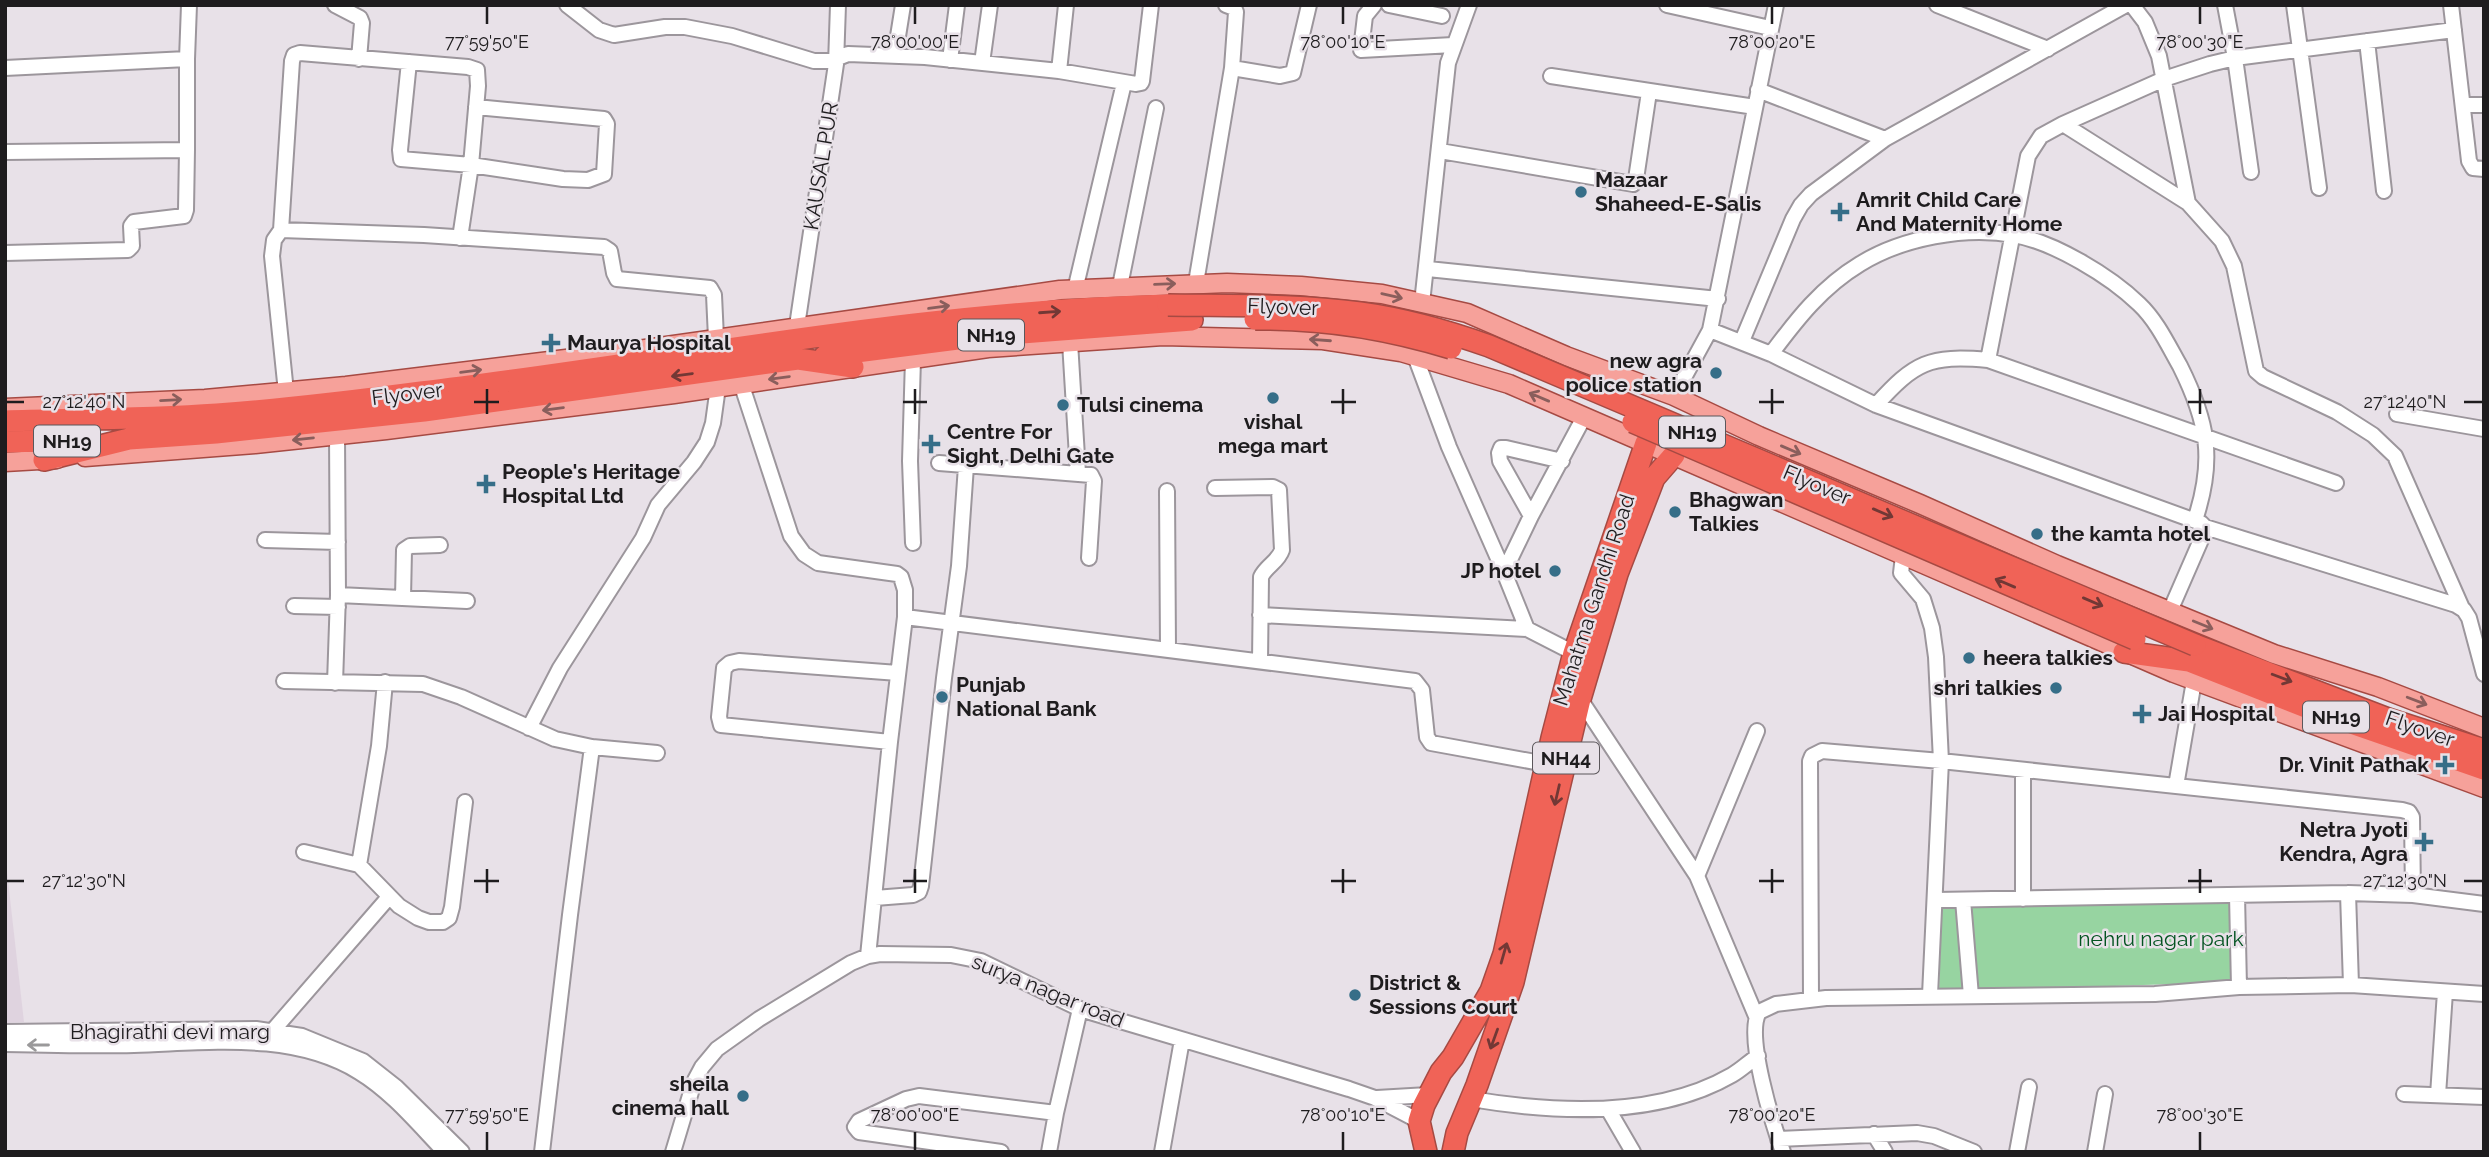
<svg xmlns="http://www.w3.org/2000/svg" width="2489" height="1157" font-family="Raleway,sans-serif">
  <rect width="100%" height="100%" fill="#e8e1e8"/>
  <path fill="#dfd3df" d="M 5,854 L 24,1022 L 5,1023 Z"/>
  <path fill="#97d4a1" d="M 2232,890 L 2232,982 L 1939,992 L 1942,901 Z"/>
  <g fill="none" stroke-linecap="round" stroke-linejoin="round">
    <g stroke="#9c969c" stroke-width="18">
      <path id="minor" d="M 335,5 L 360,18 L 362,23 L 359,59
        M 567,5 L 599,30 L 614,35 L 665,27 L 685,27 L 732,36 L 814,61 L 830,61 L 848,54 L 925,57 L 1059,71 L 1136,84 L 1141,83 L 1142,81 L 1151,5
        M 1374,5 L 1365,16 L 1361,50 L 1453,45
        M 1389,5 L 1442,16
        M 1667,5 L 1770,28
        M 1937,5 L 2048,49
        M 2132,5 L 2145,22 L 2159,56 L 2188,203
        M 2225,5 L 2235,58 L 2251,172
        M 2294,5 L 2319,188
        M 2451,5 L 2469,161 L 2473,168 L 2484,169
        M 2367,41 L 2384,191
        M 895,55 L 903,5
        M 187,59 L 189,5
        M 950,60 L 957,5
        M 409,62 L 400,150 L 401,159 L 471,165 L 563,179 L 588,180 L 604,174 L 607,124 L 604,119 L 476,107
        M 982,63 L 990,5
        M 5,68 L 187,59 L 187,150 L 5,152
        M 1232,68 L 1280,76 L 1293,73 L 1309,5
        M 1059,71 L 1066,5
        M 1551,76 L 1755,107
        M 1758,90 L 1885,139
        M 2464,105 L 2484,105
        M 2063,124 L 2188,203 L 2222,241 L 2234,266 L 2256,371 L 2263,377 L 2337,412 L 2373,435 L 2395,456 L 2462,608
        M 1440,151 L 1633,184 L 1636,179 L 1649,92
        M 281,230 L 292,61 L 294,55 L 300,53 L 468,67 L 477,70 L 478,86 L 471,165 L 460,238
        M 5,253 L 128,250 L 132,246 L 131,226 L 134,222 L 184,216 L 186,210 L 187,150
        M 1428,269 L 1718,299
        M 1196,283 L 1232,68 L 1236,12 L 1234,8 L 1226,5
        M 1120,286 L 1156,108
        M 1075,290 L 1124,83
        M 1422,303 L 1448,63 L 1469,5
        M 797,326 L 836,64 L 838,5
        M 1710,330 L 1771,354 L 1876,405 L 2201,523 L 2205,527 L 2204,533 L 2170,611
        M 1742,341 L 1793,219 L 1801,205 L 1811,194 L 1885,139 L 2126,5
        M 1070,342 L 1078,473
        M 1771,354 C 1797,319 1822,287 1860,264 C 1902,238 1965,226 2014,235 C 2054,242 2110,276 2139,304 C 2157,321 2168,345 2180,366 C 2208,422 2215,460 2195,520
        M 1415,356 L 1449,447 L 1504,572
        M 1988,360 L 2028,156 L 2041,136 L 2063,124 L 2164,79 L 2210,64 L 2235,58 L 2454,30
        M 741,383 L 791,536 L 804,554 L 818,563 L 897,574 L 901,577 L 905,590 L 905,617 L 890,742 L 868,956
        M 286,392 L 272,256 L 274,240 L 281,230 L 424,235 L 604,247 L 610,251 L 614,273 L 617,279 L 710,288 L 714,295 L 716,338
        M 1674,396 L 1710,330 L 1776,5
        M 1876,405 C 1915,362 1929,355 1988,360 L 2336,483
        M 2397,414 L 2484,429
        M 1562,461 L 1506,448 L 1501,448 L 1499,453 L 1500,461 L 1531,516 L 1584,417
        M 939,463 L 1091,475 L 1094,481 L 1089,558
        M 1215,488 L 1273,487 L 1279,490 L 1282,550 C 1278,562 1266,566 1261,577 L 1260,661
        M 1167,491 L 1168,650
        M 1531,516 L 1504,572 L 1527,629 L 1574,653
        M 2205,527 L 2456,605 L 2464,610 L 2469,618 L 2484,674
        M 265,540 L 338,542
        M 913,543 L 910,461 L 913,359
        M 1903,556 L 1901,573 L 1923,599 L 1932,628 L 1936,657 L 1941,761 L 1930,995
        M 338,595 L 467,601
        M 403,598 L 404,550 L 410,546 L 440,545
        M 294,606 L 338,607
        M 1260,615 L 1527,629
        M 905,617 L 1415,681 L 1422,690 L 1427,737 L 1431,743 L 1546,764
        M 284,681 L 423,684 L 461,697 L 555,739 L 592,747 L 657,753
        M 335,683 L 338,595 L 337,435
        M 1580,699 L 1697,876 L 1756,1016
        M 529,728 L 560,668 L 643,538 L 658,505 L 694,462 L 707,442 L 713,423 L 718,387
        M 890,742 L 721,725 L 719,717 L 724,668 L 730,663 L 739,661 L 898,673
        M 2023,770 L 2023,899
        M 2176,786 L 2194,681
        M 304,852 L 359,865 L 399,906 L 418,918 L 429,922 L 443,922 L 449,918 L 452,907 L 465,802
        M 359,865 L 379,746 L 385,682
        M 1697,876 L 1757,731
        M 2348,893 L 2351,985
        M 2237,895 L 2239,987
        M 875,898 L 913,895 L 919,892 L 921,886 L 944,678 L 959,566 L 966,466
        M 1936,900 L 2348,893 L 2413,895 L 2484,904
        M 1963,900 L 1971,996
        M 1811,998 L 1810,761 L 1812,756 L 1822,751 L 1941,761 L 2402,810 L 2409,812 L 2412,817 L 2413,895
        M 5,1032 L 256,1029 L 302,1036 L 363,1061 L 396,1087 L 462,1152
        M 269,1035 L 389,897
        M 5,1044 C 48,1045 91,1046 134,1045 C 208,1043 292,1031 359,1072 C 392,1092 418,1124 445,1152
        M 2404,1094 L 2484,1097
        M 2438,1095 L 2445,992
        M 1377,1098 L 1428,1095
        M 1471,1099 C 1554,1113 1656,1119 1732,1075 C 1741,1070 1749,1062 1758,1056
        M 1608,1109 L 1633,1152
        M 1874,1134 L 1885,1152
        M 1778,1139 L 1917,1133 L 1934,1136 L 1974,1152
        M 542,1152 L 570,915 L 592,747
        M 673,1152 L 694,1082 L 702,1067 L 717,1049 L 759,1019 L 851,963 L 868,956 L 880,954 L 951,955 L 981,961 L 1080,1009 L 1349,1089 L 1375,1098 L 1419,1121
        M 1001,1152 L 859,1132 L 855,1127 L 859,1121 L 906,1099 L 919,1096 L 1056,1113
        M 1049,1152 L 1056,1113 L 1080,1009
        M 1162,1152 L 1182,1040
        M 1783,1152 C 1773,1125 1745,1036 1759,1012 L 1776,1004 L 1826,998 L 2155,994 L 2239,987 L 2351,985 L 2484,994
        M 2017,1152 L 2029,1087
        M 2095,1152 L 2105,1094"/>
    </g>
    <g stroke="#a64a43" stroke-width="21">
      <path id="major" d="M 5,408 L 205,399 L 346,386 L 631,351 L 1060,290 L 1227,283 L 1301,286 L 1382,294 L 1467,313 L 1566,356 L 1674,396 L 1759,436 L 1920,504 L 2057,565 L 2274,654 L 2378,687 L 2484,728
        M 85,457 L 255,444 L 386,430 L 674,394 L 988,348 L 1163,336 L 1323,340 L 1401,352 L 1509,384 L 2174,673 L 2484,788
        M 5,462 L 57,459"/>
    </g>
    <g stroke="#a64a43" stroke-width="24">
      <path id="highway" d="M 825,356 L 981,336 L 1192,320
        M 5,421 C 76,419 146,419 217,414 C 285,409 353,401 421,392 C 670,362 917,311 1168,305
        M 5,442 L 85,440
        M 44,460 L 129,439 L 216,433 L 424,411 L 798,359 L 853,367
        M 2195,645 L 2388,719 L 2484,750
        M 2124,652 L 2189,661 L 2311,709 L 2484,769
        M 1426,1152 L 1419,1121 L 1424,1105 L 1441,1072 L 1453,1057 L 1491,991 L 1504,954 L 1552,738 L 1574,653 L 1646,443
        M 1453,1152 L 1457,1133 L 1477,1085 L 1513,982 L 1580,699 L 1617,574 L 1654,478 L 1674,455"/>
    </g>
    <use href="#minor" stroke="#fff" stroke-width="14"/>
    <use href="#major" stroke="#f6a19a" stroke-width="18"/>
    <use href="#highway" stroke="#f06357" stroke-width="21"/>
    <g stroke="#a64a43" stroke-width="24" stroke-linecap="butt">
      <path id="highway-bridge" d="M 1168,305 C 1232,306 1296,304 1360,313 C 1404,319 1447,331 1489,346 L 2195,645
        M 1255,319 C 1320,318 1389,329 1451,348
        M 1633,422 L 2135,639"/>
    </g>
    <use href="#highway-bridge" stroke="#f06357" stroke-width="21"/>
  </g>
  <defs><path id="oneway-shaft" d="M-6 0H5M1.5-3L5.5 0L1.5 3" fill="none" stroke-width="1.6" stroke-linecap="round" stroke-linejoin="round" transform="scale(1.75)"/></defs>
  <g stroke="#8a5e5c">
    <use href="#oneway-shaft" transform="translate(1165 284) rotate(-2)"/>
    <use href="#oneway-shaft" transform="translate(1392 296) rotate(13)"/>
    <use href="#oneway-shaft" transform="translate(939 307) rotate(-8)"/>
    <use href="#oneway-shaft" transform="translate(1320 340) rotate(-176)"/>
    <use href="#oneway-shaft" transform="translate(471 371) rotate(-7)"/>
    <use href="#oneway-shaft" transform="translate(779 378) rotate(172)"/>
    <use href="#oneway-shaft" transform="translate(1539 397) rotate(-157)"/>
    <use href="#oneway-shaft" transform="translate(171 400) rotate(-3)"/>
    <use href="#oneway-shaft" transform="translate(553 409) rotate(173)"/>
    <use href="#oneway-shaft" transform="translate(303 439) rotate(174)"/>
    <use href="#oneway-shaft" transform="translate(1791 450) rotate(23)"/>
    <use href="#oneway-shaft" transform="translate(2203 625) rotate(22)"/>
    <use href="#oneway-shaft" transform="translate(2417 701) rotate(21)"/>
  </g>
  <g stroke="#723835">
    <use href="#oneway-shaft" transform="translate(1050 312) rotate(-4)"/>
    <use href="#oneway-shaft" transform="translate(682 375) rotate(172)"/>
    <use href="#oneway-shaft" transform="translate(1883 513) rotate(23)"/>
    <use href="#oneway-shaft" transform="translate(2005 583) rotate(-157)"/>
    <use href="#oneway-shaft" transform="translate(2093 602) rotate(23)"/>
    <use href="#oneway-shaft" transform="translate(2282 678) rotate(21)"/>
    <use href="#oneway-shaft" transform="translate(1557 795) rotate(103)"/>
    <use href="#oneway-shaft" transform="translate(1504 953) rotate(-74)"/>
    <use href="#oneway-shaft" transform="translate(1494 1039) rotate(110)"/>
  </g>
  <use stroke="#9a999a" href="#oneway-shaft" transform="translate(38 1045) rotate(-180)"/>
  <path fill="none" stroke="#1e1c1e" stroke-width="2.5" d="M 487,7 L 487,24M 915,7 L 915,24M 1343,7 L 1343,24M 1772,7 L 1772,24M 2200,7 L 2200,24M 487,389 L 487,414M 915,389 L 915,414M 1343,389 L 1343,414M 1772,389 L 1772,414M 2200,389 L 2200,414M 7,402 L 24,402M 474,402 L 499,402M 903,402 L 927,402M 1331,402 L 1356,402M 1759,402 L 1784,402M 2188,402 L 2212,402M 2464,402 L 2482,402M 487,869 L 487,893M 915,869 L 915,893M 1343,869 L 1343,893M 1772,869 L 1772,893M 2200,869 L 2200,893M 7,881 L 24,881M 474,881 L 499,881M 903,881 L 927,881M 1331,881 L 1356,881M 1759,881 L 1784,881M 2188,881 L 2212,881M 2464,881 L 2482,881M 487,1132 L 487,1150M 915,1132 L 915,1150M 1343,1132 L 1343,1150M 1772,1132 L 1772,1150M 2200,1132 L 2200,1150"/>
  <g fill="#366e88" stroke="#e8e1e8" stroke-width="2.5">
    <circle cx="1581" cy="192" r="7"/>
    <path d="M1836.5 201.5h7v7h7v7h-7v7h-7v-7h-7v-7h7z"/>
    <path d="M547.5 332.5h7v7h7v7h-7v7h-7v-7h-7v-7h7z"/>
    <circle cx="1716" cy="373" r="7"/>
    <circle cx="1273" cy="398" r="7"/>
    <circle cx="1063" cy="405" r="7"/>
    <path d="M927.5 433.5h7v7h7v7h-7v7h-7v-7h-7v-7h7z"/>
    <path d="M482.5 473.5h7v7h7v7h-7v7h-7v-7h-7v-7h7z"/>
    <circle cx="1675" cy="512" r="7"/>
    <circle cx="2037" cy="534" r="7"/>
    <circle cx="1555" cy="571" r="7"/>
    <circle cx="1969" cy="658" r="7"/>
    <circle cx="2056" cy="688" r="7"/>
    <circle cx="942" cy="697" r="7"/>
    <path d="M2138.5 703.5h7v7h7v7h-7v7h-7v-7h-7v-7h7z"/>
    <path d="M2441.5 754.5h7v7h7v7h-7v7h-7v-7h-7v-7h7z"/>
    <path d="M2420.5 831.5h7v7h7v7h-7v7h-7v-7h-7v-7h7z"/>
    <circle cx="1355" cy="995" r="7"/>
    <circle cx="743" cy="1096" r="7"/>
  </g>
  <g text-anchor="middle" stroke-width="5" stroke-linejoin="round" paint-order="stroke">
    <g fill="#e8e1e8" stroke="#5b575b" stroke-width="2">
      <rect x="958" y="319.5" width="66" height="31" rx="5"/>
      <rect x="1659" y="416.5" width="66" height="31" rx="5"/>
      <rect x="34" y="425.5" width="66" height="31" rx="5"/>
      <rect x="2303" y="701.5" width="66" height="31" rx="5"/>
      <rect x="1533" y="742.5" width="66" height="31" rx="5"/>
    </g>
    <g font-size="19" font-weight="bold" fill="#1e1c1e">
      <text x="991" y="342">NH19</text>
      <text x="1692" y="439">NH19</text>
      <text x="67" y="448">NH19</text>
      <text x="2336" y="724">NH19</text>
      <text x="1566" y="765">NH44</text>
    </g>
    <g font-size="21" fill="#1e1c1e" stroke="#e8e1e8">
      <text transform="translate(821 166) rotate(-81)" y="7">KAUSAL PUR</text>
      <text transform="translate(1283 307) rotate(2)" y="7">Flyover</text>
      <text transform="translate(407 394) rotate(-7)" y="7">Flyover</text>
      <text transform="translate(1817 485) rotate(23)" y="7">Flyover</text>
      <text transform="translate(1594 600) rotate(-72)" y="7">Mahatma Gandhi Road</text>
      <text transform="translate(2420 729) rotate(19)" y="7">Flyover</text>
      <text transform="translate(1048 991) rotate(22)" y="7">surya nagar road</text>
      <text x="170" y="1039">Bhagirathi devi marg</text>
    </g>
    <g font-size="21" font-weight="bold" fill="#1e1c1e" stroke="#e8e1e8" text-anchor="start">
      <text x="1595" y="187">Mazaar<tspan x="1595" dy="24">Shaheed-E-Salis</tspan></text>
      <text x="1856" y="207">Amrit Child Care<tspan x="1856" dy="24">And Maternity Home</tspan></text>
      <text x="567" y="350">Maurya Hospital</text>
      <text x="1702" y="368" text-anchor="end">new agra<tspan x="1702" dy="24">police station</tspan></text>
      <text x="1077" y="412">Tulsi cinema</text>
      <text x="1273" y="429" text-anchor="middle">vishal<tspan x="1273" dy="24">mega mart</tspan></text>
      <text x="947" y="439">Centre For<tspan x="947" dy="24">Sight, Delhi Gate</tspan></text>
      <text x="502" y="479">People's Heritage<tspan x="502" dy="24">Hospital Ltd</tspan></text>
      <text x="1689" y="507">Bhagwan<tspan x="1689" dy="24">Talkies</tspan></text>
      <text x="2051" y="541">the kamta hotel</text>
      <text x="1541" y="578" text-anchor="end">JP hotel</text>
      <text x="1983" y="665">heera talkies</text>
      <text x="956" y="692">Punjab<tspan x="956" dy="24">National Bank</tspan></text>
      <text x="2042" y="695" text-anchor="end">shri talkies</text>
      <text x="2158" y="721">Jai Hospital</text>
      <text x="2429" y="772" text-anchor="end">Dr. Vinit Pathak</text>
      <text x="2408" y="837" text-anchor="end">Netra Jyoti<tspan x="2408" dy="24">Kendra, Agra</tspan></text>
      <text x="1369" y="990">District &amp;<tspan x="1369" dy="24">Sessions Court</tspan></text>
      <text x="729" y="1091" text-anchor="end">sheila<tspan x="729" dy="24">cinema hall</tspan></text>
    </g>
    <g font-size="21" fill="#035421" stroke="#e8e1e8">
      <text x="2161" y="946">nehru nagar park</text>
    </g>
  </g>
  <g font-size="18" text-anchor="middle" fill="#1e1c1e" stroke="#e8e1e8" stroke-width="5" stroke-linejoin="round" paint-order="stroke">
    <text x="487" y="48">77°59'50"E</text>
    <text x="915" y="48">78°00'00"E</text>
    <text x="1343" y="48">78°00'10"E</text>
    <text x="1772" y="48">78°00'20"E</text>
    <text x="2200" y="48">78°00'30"E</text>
    <text x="84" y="408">27°12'40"N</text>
    <text x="2405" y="408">27°12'40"N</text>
    <text x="84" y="887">27°12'30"N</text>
    <text x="2405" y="887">27°12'30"N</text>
    <text x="487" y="1121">77°59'50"E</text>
    <text x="915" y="1121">78°00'00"E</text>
    <text x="1343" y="1121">78°00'10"E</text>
    <text x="1772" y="1121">78°00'20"E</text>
    <text x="2200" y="1121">78°00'30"E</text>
  </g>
  <rect width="2489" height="1157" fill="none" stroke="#1e1c1e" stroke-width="14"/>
</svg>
